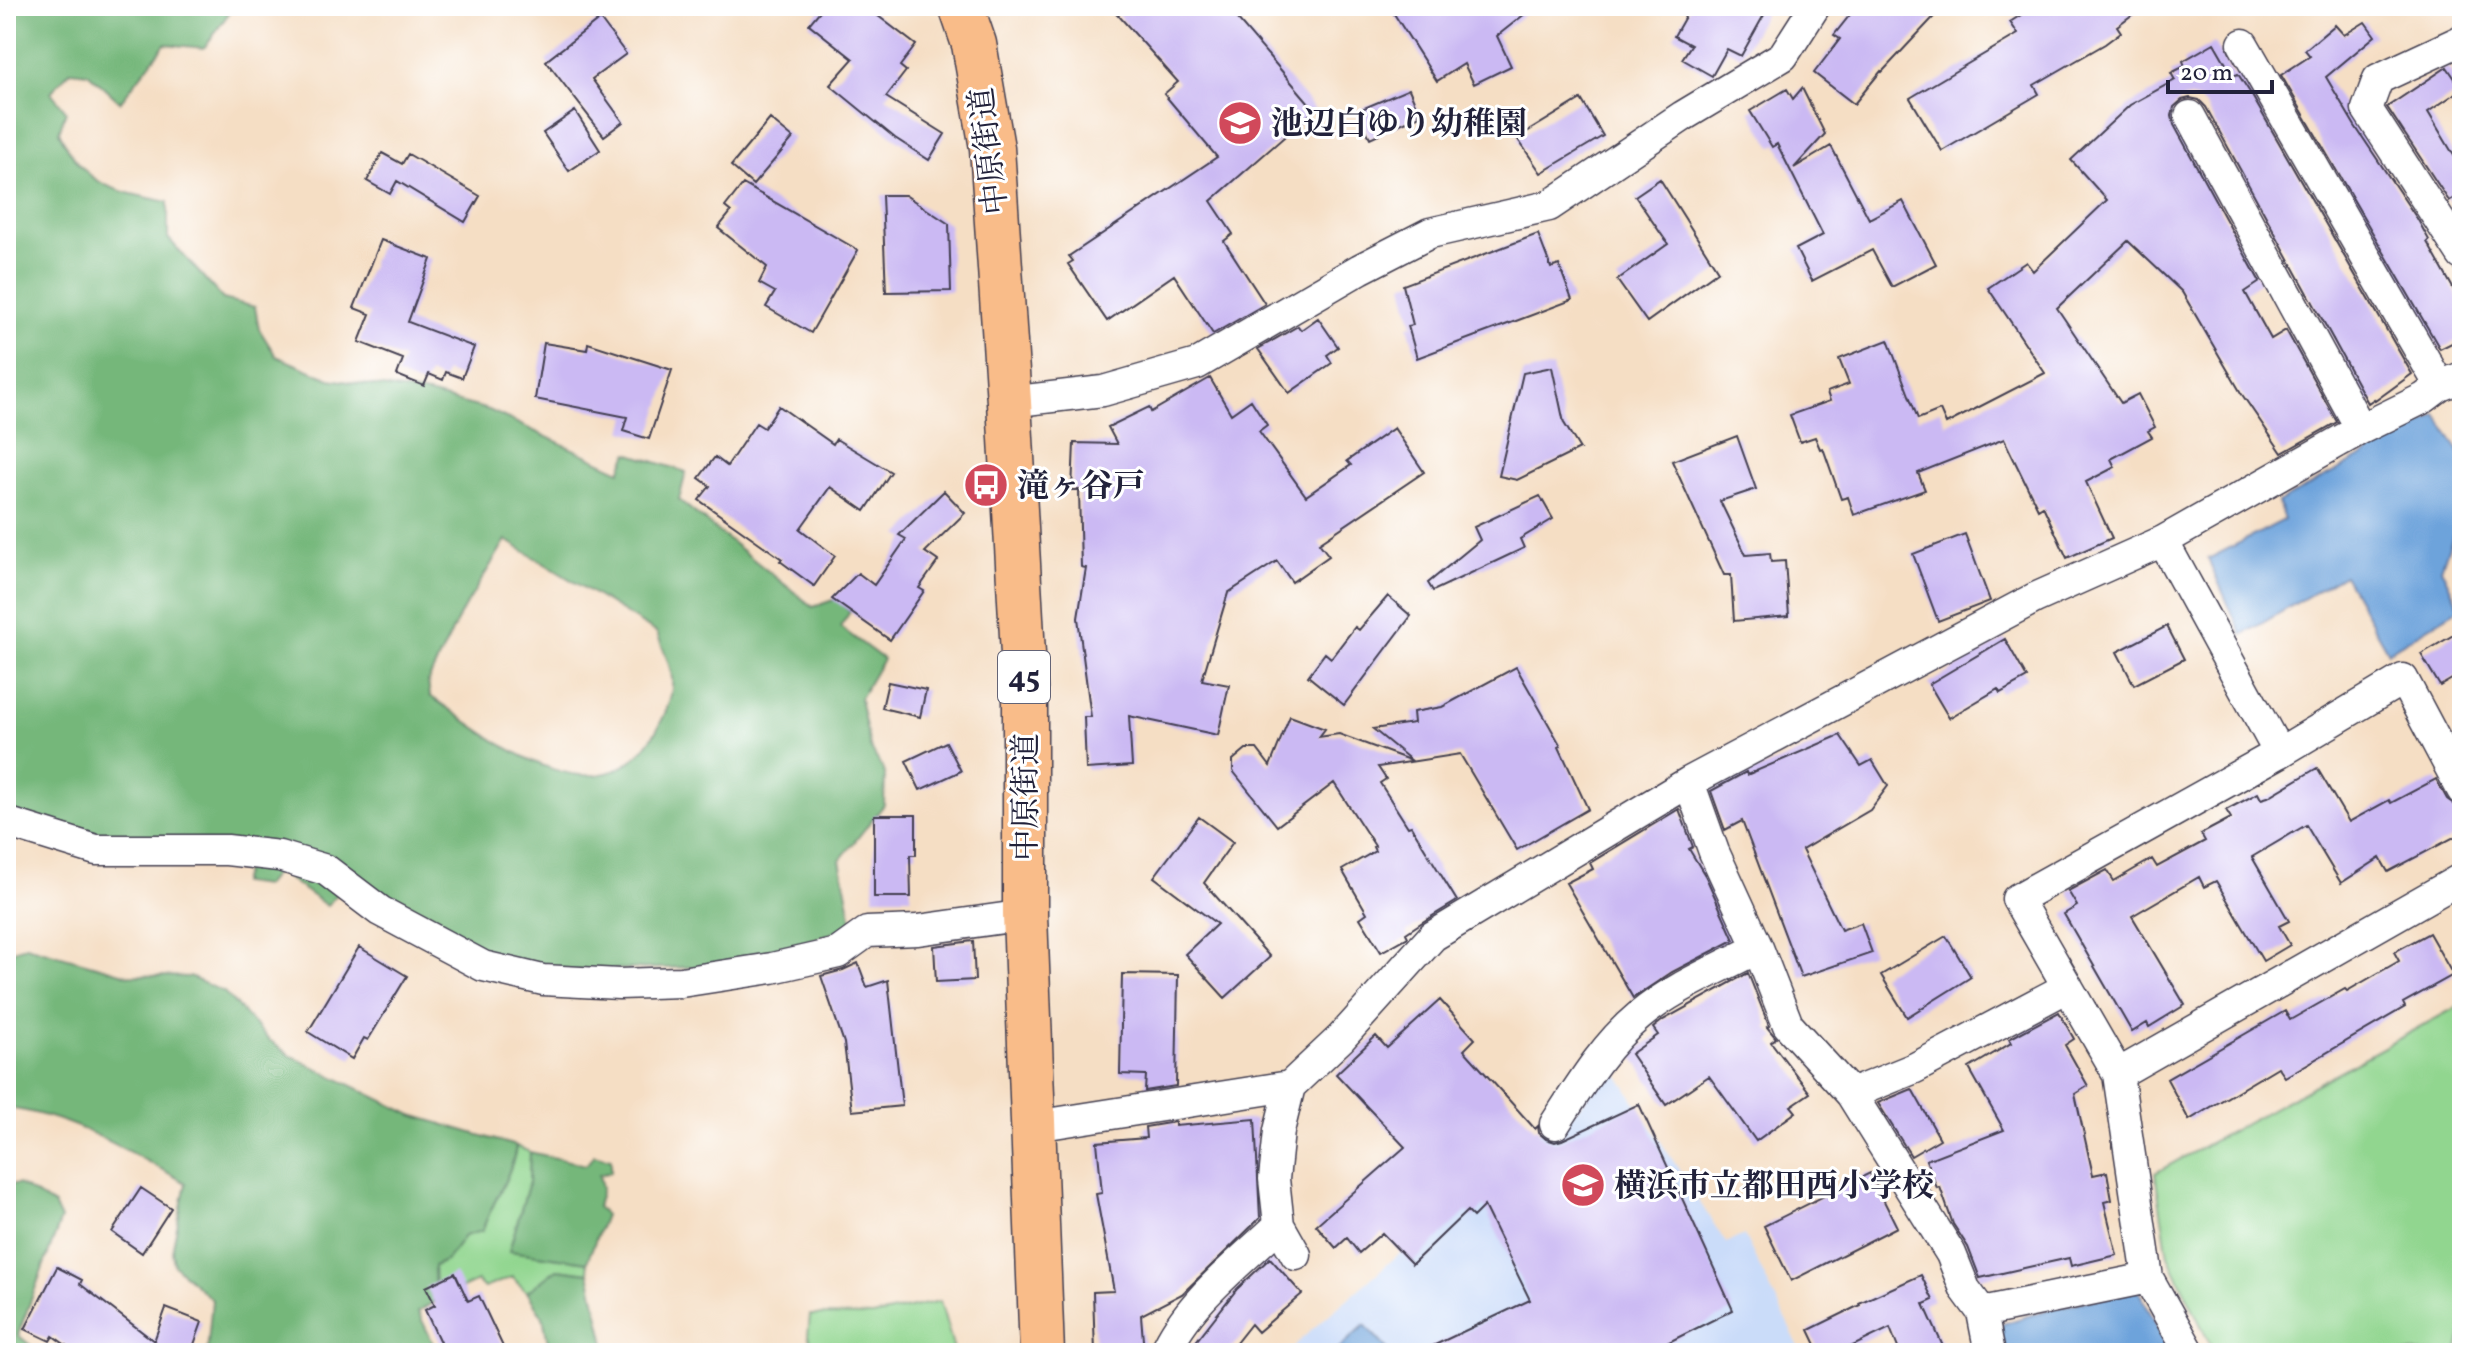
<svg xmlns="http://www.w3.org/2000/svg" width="2468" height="1359" font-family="Vollkorn,'Noto Serif JP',serif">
  <rect width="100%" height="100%" fill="#fff"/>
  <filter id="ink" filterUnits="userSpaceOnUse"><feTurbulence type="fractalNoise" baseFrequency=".0125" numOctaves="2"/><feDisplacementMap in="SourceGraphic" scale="16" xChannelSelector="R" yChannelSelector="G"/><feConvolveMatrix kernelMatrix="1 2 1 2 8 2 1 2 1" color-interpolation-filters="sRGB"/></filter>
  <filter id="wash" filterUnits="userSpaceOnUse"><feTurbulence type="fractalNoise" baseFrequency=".006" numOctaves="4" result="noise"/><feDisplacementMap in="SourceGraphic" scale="32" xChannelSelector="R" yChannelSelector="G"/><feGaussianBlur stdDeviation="1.8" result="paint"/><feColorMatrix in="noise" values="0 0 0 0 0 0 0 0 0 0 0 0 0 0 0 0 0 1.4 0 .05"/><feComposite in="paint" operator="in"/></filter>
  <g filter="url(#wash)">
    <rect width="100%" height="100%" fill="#f5dec4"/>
    <path fill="#cadcf9" d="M 1613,1067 L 1726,1243 L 1744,1235 L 1802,1353 L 1289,1353 L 1299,1341 L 1545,1127 L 1554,1135 Z"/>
    <path fill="#91d68f" stroke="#5a7c65" stroke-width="2" d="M 2462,1004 L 2462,1333 L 2457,1353 L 2214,1353 L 2168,1256 L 2155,1173 Z
      M 516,1146 L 530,1152 L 529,1182 L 510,1251 L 587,1262 L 589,1273 L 557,1269 L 527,1292 L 512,1277 L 484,1288 L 477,1281 L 435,1301 L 434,1266 L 447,1260 L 464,1236 L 482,1231 C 492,1202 512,1176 516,1146 Z
      M 940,1301 L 955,1353 L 817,1353 L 808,1336 L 810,1315 L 873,1316 Z"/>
    <path fill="#74b77a" stroke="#4b6c5a" stroke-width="2" fill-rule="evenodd" d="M 6,6 L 234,6 L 204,48 L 165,44 L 120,102 L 88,73 L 70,71 L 51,92 L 66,111 L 59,132 C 86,188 112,190 168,202 L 168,238 L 223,299 L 255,307 L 259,329 L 276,356 L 330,379 L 428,394 L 489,410 L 620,471 L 628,453 L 686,472 L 679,500 L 813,607 L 836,599 L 850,612 L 840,627 L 883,659 L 860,698 L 870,747 L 885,773 L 884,805 L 840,860 L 853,926 L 764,957 L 696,967 L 570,971 L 470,950 L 351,878 L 327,906 L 277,871 L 265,886 L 241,883 L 247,864 L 96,848 L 6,815 ZM 506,540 L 657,633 C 662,647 671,665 672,679 C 674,700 660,726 649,742 C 591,824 487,734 430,696 L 428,681 L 460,615 Z
      M 26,946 L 128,975 L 190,977 L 224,992 L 268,1039 L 291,1056 L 412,1115 L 516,1146 C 512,1176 492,1202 482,1231 L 464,1236 L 447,1260 L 434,1266 L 435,1301 L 418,1312 L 438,1353 L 207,1353 L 212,1300 L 174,1265 L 172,1251 L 186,1183 C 130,1152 71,1115 6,1108 L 6,952 Z
      M 530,1152 L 586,1165 L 594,1155 L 611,1159 L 611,1172 L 599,1175 L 602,1188 L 597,1207 L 605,1215 L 587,1262 L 509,1251 L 529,1182 Z
      M 6,1184 L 18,1184 L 54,1205 L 61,1219 L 18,1335 L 40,1353 L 6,1353 Z
      M 557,1269 L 589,1273 L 607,1353 L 550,1353 L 543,1317 L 527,1292 Z"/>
    <path fill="#6da3db" stroke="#48628b" stroke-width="2" d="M 2437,415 L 2462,457 L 2462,513 L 2441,568 L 2460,608 L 2388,652 L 2344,575 L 2242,635 L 2208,559 L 2284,520 L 2278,503 Z
      M 2138,1290 L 2172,1353 L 2002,1353 L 1999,1338 L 2002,1324 L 2050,1309 Z
      M 1365,1325 L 1387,1349 L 1383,1353 L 1334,1353 Z"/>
    <g id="blocks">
      <path fill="#cbb9f3" d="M 824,6 L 865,6 L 916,45 L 900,66 L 906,71 L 886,97 L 945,134 L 929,160 L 895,138 L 830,85 L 853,59 L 809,24 Z
        M 1110,6 L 1226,6 L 1315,110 L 1211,201 L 1233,234 L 1224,241 L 1265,304 L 1213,334 L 1174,275 L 1107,321 L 1068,264 L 1073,261 L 1069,256 L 1217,157 L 1164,94 L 1178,82 Z
        M 1389,6 L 1535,6 L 1497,36 L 1511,66 L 1474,84 L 1464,64 L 1437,81 Z
        M 1691,6 L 1769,6 L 1741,56 L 1727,49 L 1712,76 L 1682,59 L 1691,45 L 1674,36 Z
        M 1857,6 L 1944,6 L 1882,72 L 1881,71 L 1854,104 L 1814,73 L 1840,39 L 1834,35 Z
        M 2035,6 L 2144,6 L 2117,26 L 2121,32 L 2105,44 L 2034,85 L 2039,94 L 1942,151 L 1910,98 L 2018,34 L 2010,22 Z
        M 600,19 L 626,54 L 592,79 L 623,122 L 604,136 L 546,61 Z
        M 2365,22 L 2375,36 L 2326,77 L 2355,126 L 2418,220 L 2429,240 L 2427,242 L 2462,304 L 2462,338 L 2440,349 L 2281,75 L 2310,56 L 2305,50 L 2335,25 L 2344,35 Z
        M 2214,43 L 2233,76 L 2238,74 L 2251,94 L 2412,374 L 2375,401 L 2374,399 L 2368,403 L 2206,107 L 2199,100 L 2190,98 L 2182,100 L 2174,107 L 2172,116 L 2174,125 L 2260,282 L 2245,292 L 2271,339 L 2286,330 L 2337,422 L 2282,453 L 2241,393 L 2182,292 L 2128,241 L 2057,308 L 2121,403 L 2138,394 L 2155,427 L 2148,431 L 2152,437 L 2111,459 L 2115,467 L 2086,482 L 2112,538 L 2067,558 L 2043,506 L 2038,509 L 2004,439 L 1918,473 L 1925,490 L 1854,515 L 1848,497 L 1841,499 L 1823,448 L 1820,449 L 1815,437 L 1800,442 L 1790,415 L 1830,401 L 1827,392 L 1849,384 L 1839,359 L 1888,340 L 1918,419 L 1940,410 L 1946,424 L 2045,373 L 1988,288 L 2026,262 L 2033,271 L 2107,200 L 2071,160 L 2130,105 L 2175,80 L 2171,73 L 2185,66 L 2183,61 Z
        M 2447,67 L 2462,89 L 2428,112 L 2462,169 L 2462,193 L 2449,201 L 2387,107 Z
        M 1802,88 L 1825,134 L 1794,168 L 1831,146 L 1869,219 L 1903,201 L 1936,264 L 1892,287 L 1872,250 L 1812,281 L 1796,249 L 1823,235 L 1777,144 L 1772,147 L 1750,111 L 1787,89 L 1793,99 Z
        M 1409,89 L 1420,115 L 1370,138 L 1357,111 Z
        M 1581,99 L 1603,136 L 1541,173 L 1517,138 Z
        M 575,111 L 600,150 L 569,171 L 543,133 Z
        M 770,119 L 793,138 L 753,185 L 731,166 Z
        M 382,153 L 402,164 L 408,154 L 480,196 L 465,222 L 397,181 L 390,194 L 367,181 Z
        M 1660,179 L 1718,271 L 1647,322 L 1617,280 L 1668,244 L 1635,196 Z
        M 743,184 L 858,250 L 811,333 L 766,307 L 775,292 L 759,283 L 767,267 L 718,228 L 731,212 L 725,207 Z
        M 882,195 L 905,195 L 949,224 L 951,291 L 886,292 Z
        M 1538,234 L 1551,268 L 1559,265 L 1572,300 L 1417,358 L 1408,326 L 1413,325 L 1403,285 Z
        M 381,240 L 431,259 L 408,322 L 474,347 L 462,378 L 446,372 L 443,380 L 429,374 L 424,386 L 397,375 L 403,359 L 359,342 L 370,314 L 354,308 Z
        M 1318,318 L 1338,347 L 1327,355 L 1332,363 L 1289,393 L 1258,349 L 1298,326 L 1301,330 Z
        M 544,343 L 587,350 L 588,343 L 672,370 L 649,439 L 623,431 L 627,417 L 535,399 Z
        M 1552,367 L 1564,423 L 1580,449 L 1517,480 L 1499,476 L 1523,373 Z
        M 1210,378 L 1231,414 L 1251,400 L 1267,425 L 1259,431 L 1306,496 L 1351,465 L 1347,461 L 1394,428 L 1424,472 L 1319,543 L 1329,556 L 1292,582 L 1277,561 L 1228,593 L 1202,680 L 1229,685 L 1218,735 L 1129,716 L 1132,766 L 1086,769 L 1084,717 L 1091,717 L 1078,618 L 1086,568 L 1081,567 L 1079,490 L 1072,490 L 1074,443 L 1117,444 L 1108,427 L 1149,407 L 1151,412 Z
        M 779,406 L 833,444 L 836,439 L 891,472 L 865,511 L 830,487 L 800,529 L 835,556 L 814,586 L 780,561 L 782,559 L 699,500 L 710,486 L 699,478 L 715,457 L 727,466 L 756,423 L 764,428 Z
        M 1737,436 L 1756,489 L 1720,501 L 1746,555 L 1770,553 L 1771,562 L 1785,561 L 1789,616 L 1734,621 L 1731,575 L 1724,575 L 1672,461 Z
        M 944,491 L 965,513 L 925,552 L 938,561 L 919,588 L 924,591 L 890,640 L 832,599 L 858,573 L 874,585 L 906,539 L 899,535 Z
        M 1540,496 L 1553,519 L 1520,539 L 1524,548 L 1433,591 L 1428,583 L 1480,540 L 1474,527 Z
        M 1965,534 L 1990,601 L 1938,621 L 1913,554 Z
        M 1388,596 L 1411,616 L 1344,705 L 1308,676 L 1325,653 L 1331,658 L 1355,627 L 1359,630 Z
        M 2167,626 L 2184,659 L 2134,685 L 2117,652 Z
        M 2462,630 L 2462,673 L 2440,686 L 2421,654 Z
        M 2005,639 L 2027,678 L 2000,693 L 1998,689 L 1949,718 L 1929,684 Z
        M 1516,667 L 1561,746 L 1559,747 L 1588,809 L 1517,850 L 1460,754 L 1378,767 L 1386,779 L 1380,783 L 1408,827 L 1411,826 L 1457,901 L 1424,921 L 1406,933 L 1408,937 L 1381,952 L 1360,918 L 1367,913 L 1342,870 L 1375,851 L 1373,847 L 1375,846 L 1334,783 L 1277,826 L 1233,771 L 1233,760 L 1246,749 L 1257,749 L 1270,766 L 1290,716 L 1325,729 L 1319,737 L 1339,734 L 1412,761 L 1373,729 L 1414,723 L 1413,712 L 1442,707 Z
        M 888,682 L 926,690 L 920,717 L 882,708 Z
        M 1840,735 L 1861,766 L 1872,760 L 1888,786 L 1870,810 L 1802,850 L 1841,930 L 1861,923 L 1872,953 L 1801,977 L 1742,821 L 1725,830 L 1711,791 L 1746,772 L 1747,775 Z
        M 946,742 L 961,771 L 920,790 L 906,761 Z
        M 2317,768 L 2349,822 L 2389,800 L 2391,803 L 2436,779 L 2447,799 L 2458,807 L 2462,814 L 2462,833 L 2388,872 L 2380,858 L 2341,883 L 2306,825 L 2252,857 L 2289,921 L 2279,926 L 2290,945 L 2263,961 L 2216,881 L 2204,887 L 2199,877 L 2132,916 L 2185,1005 L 2149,1027 L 2147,1023 L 2132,1032 L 2064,914 L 2077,906 L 2068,891 L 2107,870 L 2114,881 L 2152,859 L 2157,867 L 2205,841 L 2201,834 L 2231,818 L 2226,810 L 2258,793 L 2261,799 L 2268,797 Z
        M 1679,809 L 1693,847 L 1689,849 L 1706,877 L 1734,940 L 1672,972 L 1633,998 L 1566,883 L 1593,869 L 1590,863 Z
        M 874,815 L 916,815 L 916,855 L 910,855 L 911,897 L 874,897 Z
        M 1199,817 L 1233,842 L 1204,883 L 1270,957 L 1225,998 L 1185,954 L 1217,924 L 1154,877 Z
        M 2429,933 L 2453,975 L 2403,1003 L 2405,1007 L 2285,1077 L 2278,1067 L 2189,1120 L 2167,1079 L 2285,1011 L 2290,1020 L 2345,989 L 2347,991 L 2399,961 L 2394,952 Z
        M 1946,936 L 1971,977 L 1907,1017 L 1881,975 Z
        M 973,941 L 975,980 L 936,982 L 934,946 Z
        M 359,947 L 407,976 L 368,1040 L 364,1038 L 352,1059 L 308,1032 Z
        M 858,963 L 867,987 L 888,980 L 902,1106 L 852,1111 L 844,1043 L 821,976 L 843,970 Z
        M 1748,973 L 1769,1026 L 1767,1027 L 1776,1038 L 1771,1042 L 1810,1093 L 1791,1106 L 1796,1112 L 1756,1141 L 1709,1076 L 1666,1105 L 1631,1054 L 1658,1035 L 1653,1028 L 1663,1020 Z
        M 1122,974 L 1178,975 L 1176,1086 L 1145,1091 L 1146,1075 L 1120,1074 Z
        M 1440,1000 L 1475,1039 L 1464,1050 L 1535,1129 L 1538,1126 L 1539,1133 L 1546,1139 L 1555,1142 L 1562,1140 L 1639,1104 L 1733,1310 L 1647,1353 L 1418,1353 L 1530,1300 L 1484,1206 L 1473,1217 L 1467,1211 L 1412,1264 L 1382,1233 L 1359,1253 L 1347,1238 L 1336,1248 L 1316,1225 L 1405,1147 L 1336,1074 L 1376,1036 L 1387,1048 Z
        M 2059,1012 L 2074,1039 L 2065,1045 L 2088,1086 L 2075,1094 L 2093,1175 L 2107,1172 L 2112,1200 L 2104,1202 L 2117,1255 L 2071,1266 L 2069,1258 L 1980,1278 L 1968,1247 L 1953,1224 L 1940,1187 L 1937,1188 L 1926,1160 L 2004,1130 L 1969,1068 L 2011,1043 L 2009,1039 Z
        M 1912,1089 L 1940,1139 L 1911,1156 L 1878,1103 Z
        M 1255,1119 L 1260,1218 L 1182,1294 L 1141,1315 L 1144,1353 L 1095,1353 L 1093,1292 L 1114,1291 L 1096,1194 L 1102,1193 L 1097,1142 L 1146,1138 L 1145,1127 L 1175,1122 L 1175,1126 Z
        M 1870,1173 L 1897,1227 L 1791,1281 L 1764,1226 Z
        M 141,1188 L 171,1208 L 142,1253 L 112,1232 Z
        M 1270,1258 L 1302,1294 L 1258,1332 L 1251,1324 L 1228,1353 L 1187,1353 L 1237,1289 Z
        M 57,1267 L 82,1280 L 80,1284 L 154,1341 L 166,1308 L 202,1322 L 191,1353 L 77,1353 L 53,1336 L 50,1341 L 25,1329 Z
        M 455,1273 L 468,1301 L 479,1296 L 506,1353 L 445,1353 L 425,1310 L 435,1305 L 426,1287 Z
        M 1921,1275 L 1933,1300 L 1924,1304 L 1946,1353 L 1900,1353 L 1890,1328 L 1838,1353 L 1820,1353 L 1809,1330 L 1860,1305 L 1859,1303 Z"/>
    </g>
  </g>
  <g filter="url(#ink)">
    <use href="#blocks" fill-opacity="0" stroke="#423e50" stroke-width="2"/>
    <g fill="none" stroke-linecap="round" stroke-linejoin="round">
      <g stroke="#423e50" stroke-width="33">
        <path id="street" d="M 2462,40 L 2378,79 L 2367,109 L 2462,255
          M 2243,44 L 2440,386
          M 2190,116 L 2361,429
          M 1009,402 L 1103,391 L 1197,364 L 1360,269 L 1430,233 L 1549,206 L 1683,116 L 1783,56 L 1815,6
          M 2163,541 L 2279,753
          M 6,822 L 96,850 L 227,850 L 279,856 L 326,870 L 380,911 L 483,966 L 543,980 L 619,984 L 681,982 L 772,968 L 838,953 L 867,932 L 918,930 L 1025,915
          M 2068,987 L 1915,1068 L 1851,1094 L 1788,1025 L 1758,948 L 1714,852 L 1689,782 L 2035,598 L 2163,541 L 2361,429 L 2424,398 L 2440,386 L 2462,377
          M 2118,1074 L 2462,878
          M 1851,1094 L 1951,1254 L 1965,1289 L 1982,1312 L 2148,1278
          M 1555,1124 C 1579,1087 1604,1045 1639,1016 C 1673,987 1719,969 1758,948
          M 1035,1126 L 1290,1086
          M 1279,1225 L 1296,1255
          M 1982,1312 L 1990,1353
          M 1165,1353 C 1186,1303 1241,1262 1279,1225 L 1274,1179 L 1279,1131 L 1290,1086 L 1341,1038 L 1433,936 L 1689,782
          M 2190,1353 L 2148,1278 L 2118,1074 L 2017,899 L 2279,753 L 2403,679 L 2462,790"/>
      </g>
      <g stroke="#423e50" stroke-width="47">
        <path id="primary" d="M 961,6 L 974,44 L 992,148 L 1009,402 L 1025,690 L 1025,915 L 1042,1353"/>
      </g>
      <use href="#street" stroke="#fff" stroke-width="30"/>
      <use href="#primary" stroke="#f9bc89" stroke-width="44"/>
    </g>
  </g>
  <defs>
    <g id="school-disc" transform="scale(2.3)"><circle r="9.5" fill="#d1495b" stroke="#fff"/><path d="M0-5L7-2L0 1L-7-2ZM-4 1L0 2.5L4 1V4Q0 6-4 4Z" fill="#fff"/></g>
    <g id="bus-disc" transform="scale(2.3)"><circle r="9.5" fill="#d1495b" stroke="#fff"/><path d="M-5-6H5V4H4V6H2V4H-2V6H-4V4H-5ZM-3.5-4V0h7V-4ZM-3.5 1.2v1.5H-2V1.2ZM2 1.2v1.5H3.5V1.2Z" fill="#fff"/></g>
  </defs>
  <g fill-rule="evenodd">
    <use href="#school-disc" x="1240" y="123"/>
    <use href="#bus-disc" x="986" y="485"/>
    <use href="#school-disc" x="1583" y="1185"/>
  </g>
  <g text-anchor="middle" stroke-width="6" stroke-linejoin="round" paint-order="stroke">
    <rect fill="#fff" stroke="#646476" stroke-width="2" x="998" y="651" width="52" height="52" rx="6"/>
    <g font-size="30" font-weight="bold" fill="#22223b">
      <text x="1024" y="687">45</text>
    </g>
    <g font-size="32" font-weight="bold" fill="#22223b" stroke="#fff" text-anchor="start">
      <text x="1271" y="134">池辺白ゆり幼稚園</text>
      <text x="1017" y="496">滝ヶ谷戸</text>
      <text x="1614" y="1196">横浜市立都田西小学校</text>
    </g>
    <g font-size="32" fill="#22223b" stroke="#fff">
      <text transform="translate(988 151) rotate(-97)" y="11">中原街道</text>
      <text transform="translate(1025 797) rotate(-90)" y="11">中原街道</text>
    </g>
  </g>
  <rect width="2468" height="1359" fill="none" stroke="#fff" stroke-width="32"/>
  <path d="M2168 80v12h104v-12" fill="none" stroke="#22223b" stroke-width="4"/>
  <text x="2180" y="80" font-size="24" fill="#22223b" stroke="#ffffff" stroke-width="6" paint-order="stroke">20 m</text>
</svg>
